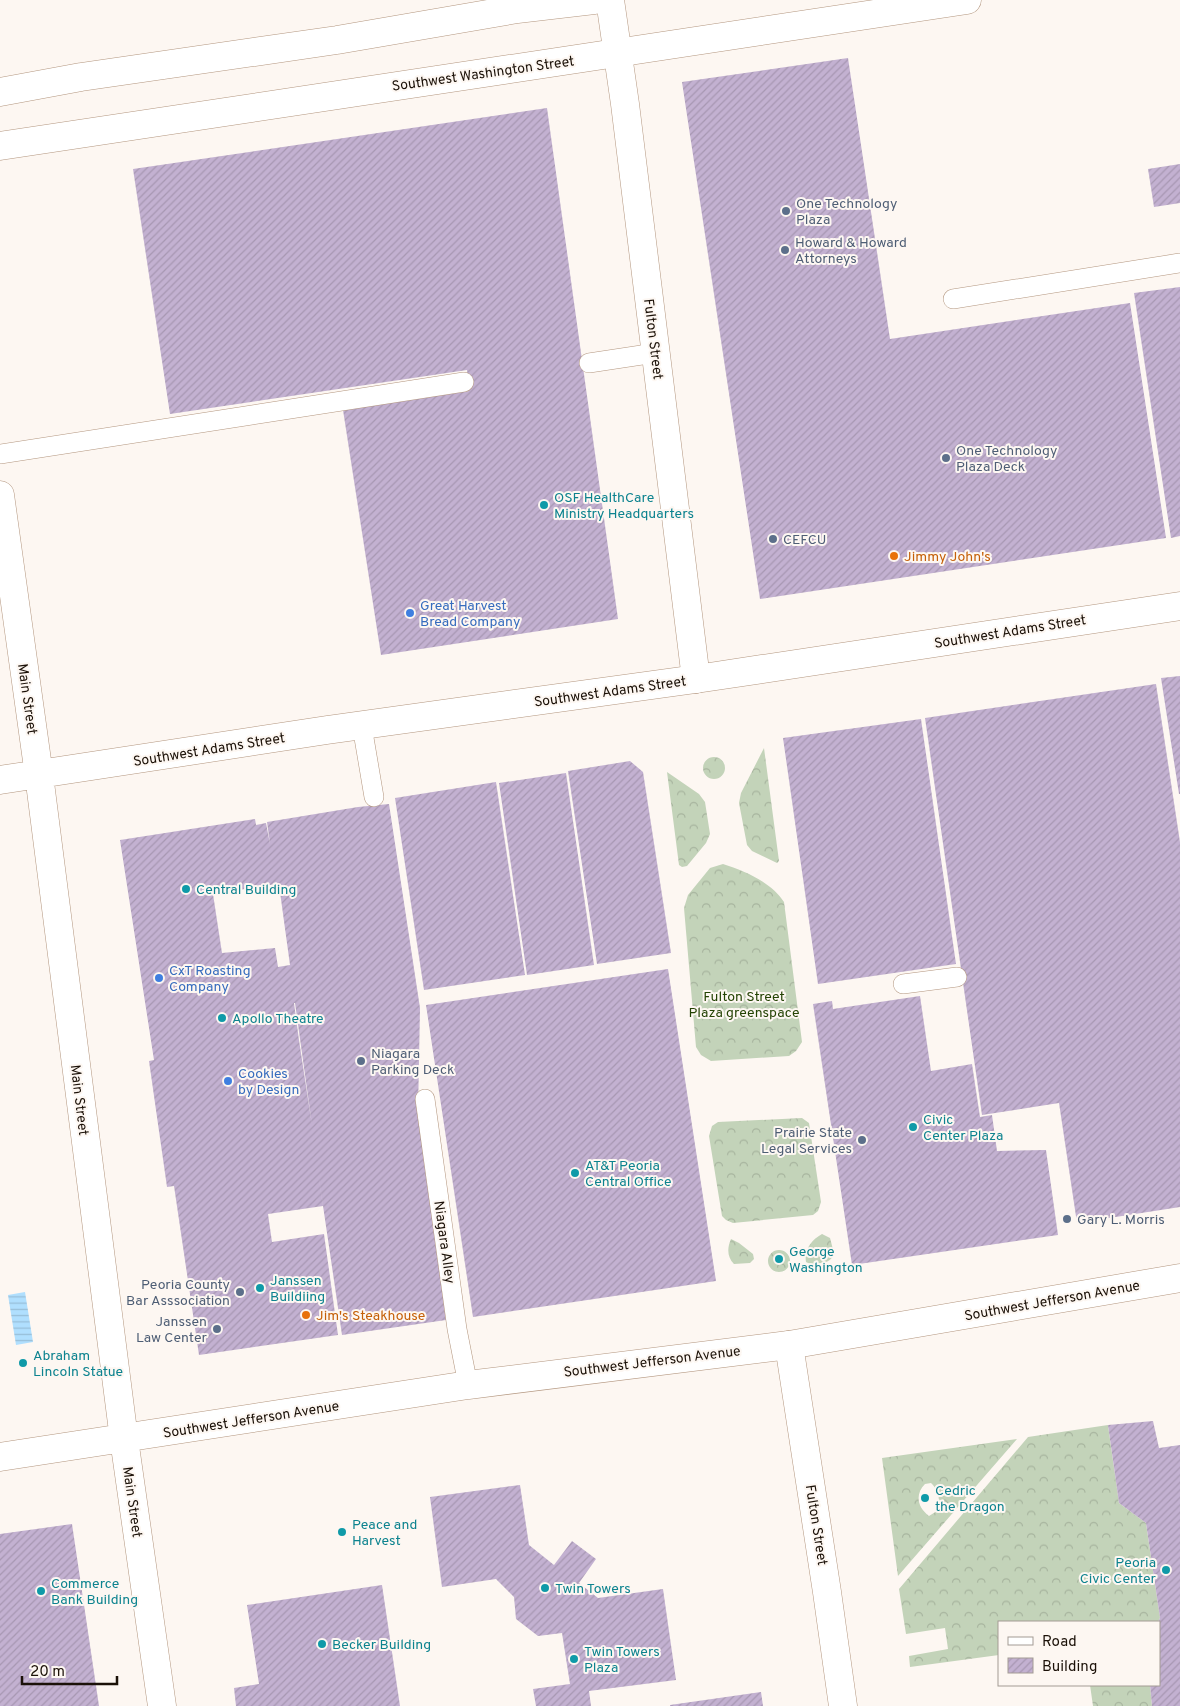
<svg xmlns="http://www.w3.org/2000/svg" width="1180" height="1706" font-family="Overpass,sans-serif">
  <defs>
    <pattern id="forest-crowns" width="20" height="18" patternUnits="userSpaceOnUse" patternTransform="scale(1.25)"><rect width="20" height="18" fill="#c3d3b9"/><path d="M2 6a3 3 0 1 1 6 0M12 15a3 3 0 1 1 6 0" fill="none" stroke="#a7b49e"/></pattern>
    <pattern id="water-rules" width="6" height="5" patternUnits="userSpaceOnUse" patternTransform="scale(1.25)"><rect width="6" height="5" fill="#b0dffe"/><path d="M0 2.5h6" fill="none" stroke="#97bed8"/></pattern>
    <pattern id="building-hatch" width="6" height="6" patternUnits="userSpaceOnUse" patternTransform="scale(1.25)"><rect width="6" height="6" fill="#c3b1d1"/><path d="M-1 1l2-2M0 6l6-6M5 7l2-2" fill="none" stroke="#a797b2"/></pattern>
  </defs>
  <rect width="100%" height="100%" fill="#fdf7f2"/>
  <path fill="url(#forest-crowns)" fill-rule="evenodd" d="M 764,748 L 779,861 L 777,863 L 752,851 L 747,845 L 739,803 L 741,793 Z
    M703 768a11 11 0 1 1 22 0a11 11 0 1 1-22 0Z
    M 667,772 L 699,794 L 705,802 L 710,834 L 706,843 L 687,866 L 682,867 L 679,865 Z
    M 723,864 C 745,871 771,882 784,902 L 802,1042 L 796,1051 L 789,1056 L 711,1061 L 701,1055 L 696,1047 L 684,908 L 688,895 L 710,868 Z
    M 802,1118 L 809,1123 L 821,1202 L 818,1211 L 813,1215 L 733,1223 L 726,1220 L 722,1216 L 709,1136 L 712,1126 L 718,1122 Z
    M 822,1234 L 830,1238 C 833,1250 838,1260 822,1263 C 815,1264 812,1265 806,1262 C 804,1250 811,1240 822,1234 Z
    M 731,1239 L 739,1243 L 753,1254 L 754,1259 L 750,1263 L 734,1264 C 727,1257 727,1248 731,1239 Z
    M768 1261a11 11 0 1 1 22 0a11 11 0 1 1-22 0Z
    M 1108,1425 L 1119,1503 L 1146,1523 L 1160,1618 L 1158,1622 L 999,1622 L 999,1655 L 910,1667 L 909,1656 L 948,1649 L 945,1628 L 906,1634 L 899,1589 L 1028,1437 Z
    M 1017,1439 L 898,1576 L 882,1458 ZM 931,1483 C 940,1492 940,1499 937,1511 L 929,1516 C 917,1507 915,1494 925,1484 Z
    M 1090,1685 L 1150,1685 L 1152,1706 L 1093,1706 Z"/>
  <path fill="url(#water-rules)" d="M 25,1292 L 33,1342 L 16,1345 L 8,1295 Z"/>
  <path fill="url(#building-hatch)" fill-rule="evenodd" d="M 848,58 L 890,339 L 1130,303 L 1166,538 L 760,599 L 682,82 Z
    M 547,108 L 618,619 L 381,655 L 343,410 L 469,391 L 467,370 L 170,414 L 133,169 Z
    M 1180,164 L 1180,203 L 1154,207 L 1148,169 Z
    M 1180,287 L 1180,536 L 1171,538 L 1134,293 Z
    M 1180,676 L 1180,794 L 1179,794 L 1161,678 Z
    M 1156,684 L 1180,842 L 1180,1207 L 1077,1223 L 1059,1103 L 982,1115 L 925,718 Z
    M 921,719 L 956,964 L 818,984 L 783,738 Z
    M 630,761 L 643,772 L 671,953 L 597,964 L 568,771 Z
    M 566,773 L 594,965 L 527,975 L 499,783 Z
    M 496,782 L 525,975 L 424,990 L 395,798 Z
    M 389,804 L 420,1008 L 418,1113 L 446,1320 L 342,1335 L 316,1158 L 323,1206 L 268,1214 L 272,1242 L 324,1234 L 338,1335 L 199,1355 L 174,1186 L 167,1187 L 149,1061 L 154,1060 L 120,840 L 255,819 L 256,825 L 266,823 L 270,844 L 267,822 L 358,807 ZM 276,884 L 277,892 L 280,892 L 290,965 L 278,967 L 275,948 L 222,953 L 213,894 ZM 294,1003 L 295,1003 L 312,1125 L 299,1040 Z
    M 668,969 L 716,1281 L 473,1317 L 426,1005 Z
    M 920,996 L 931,1071 L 972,1064 L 980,1117 L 992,1115 L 997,1151 L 1046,1150 L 1058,1235 L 852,1265 L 813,1004 L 832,1001 L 833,1009 Z
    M 1153,1421 L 1159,1448 L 1180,1445 L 1180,1706 L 1152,1706 L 1150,1685 L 1159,1685 L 1158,1622 L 1160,1618 L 1146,1523 L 1119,1503 L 1108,1425 Z
    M 520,1485 L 529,1545 L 554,1565 L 572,1541 L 596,1559 L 579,1583 L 598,1598 L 663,1589 L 676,1680 L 589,1691 L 591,1706 L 536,1706 L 533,1689 L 570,1684 L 562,1633 L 538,1636 L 516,1619 L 514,1597 L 496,1579 L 442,1587 L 430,1497 Z
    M 72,1524 L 99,1706 L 0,1706 L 0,1534 Z
    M 382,1585 L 400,1706 L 236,1706 L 234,1688 L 259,1684 L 247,1605 Z
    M 761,1692 L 763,1706 L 670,1706 L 670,1705 Z"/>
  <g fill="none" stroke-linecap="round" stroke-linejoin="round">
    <g stroke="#b3967f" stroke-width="20">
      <path id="service" d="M 953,299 L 1180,263
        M 589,363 L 655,353
        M 0,454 L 464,382
        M 362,726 L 374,797
        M 903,984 L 957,977
        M 425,1099 L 457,1329 L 468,1385"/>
    </g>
    <g stroke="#b3967f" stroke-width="29">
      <path id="minor" d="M 610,0 L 625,104 L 696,679"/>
    </g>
    <g stroke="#b3967f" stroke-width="29">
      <path id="tertiary" d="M 0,92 L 81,77 L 337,40 L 517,9 L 594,0
        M 0,146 L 967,0
        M 789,1345 L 827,1592 L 843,1706"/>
    </g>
    <g stroke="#b3967f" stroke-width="29">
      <path id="secondary" d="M 0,495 L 39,775 L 124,1439 L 162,1706
        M 0,780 L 327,730 L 696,679 L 1180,606
        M 0,1457 L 468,1385 L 789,1345 L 1180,1278"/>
    </g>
    <use href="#service" stroke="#fff" stroke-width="19"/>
    <use href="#minor" stroke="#fff" stroke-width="28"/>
    <use href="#tertiary" stroke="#fff" stroke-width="28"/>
    <use href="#secondary" stroke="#fff" stroke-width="28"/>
  </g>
  <g fill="#5c6f8a" stroke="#fdf7f2" stroke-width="2">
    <circle cx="786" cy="211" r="5"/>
    <circle cx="785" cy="250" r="5"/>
    <circle cx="946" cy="458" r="5"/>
    <circle cx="773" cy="539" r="5"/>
    <circle cx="361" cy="1061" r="5"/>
    <circle cx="862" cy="1140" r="5"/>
    <circle cx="1067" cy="1219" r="5"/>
    <circle cx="240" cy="1292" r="5"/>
    <circle cx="217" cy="1329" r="5"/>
  </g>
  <g fill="#0f9aa8" stroke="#fdf7f2" stroke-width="2">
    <circle cx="544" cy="505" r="5"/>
    <circle cx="186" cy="889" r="5"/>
    <circle cx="222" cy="1018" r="5"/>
    <circle cx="913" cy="1127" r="5"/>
    <circle cx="575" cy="1173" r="5"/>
    <circle cx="779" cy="1259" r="5"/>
    <circle cx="260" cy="1288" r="5"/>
    <circle cx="23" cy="1363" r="5"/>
    <circle cx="925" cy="1498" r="5"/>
    <circle cx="342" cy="1532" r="5"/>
    <circle cx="1166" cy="1570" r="5"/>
    <circle cx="545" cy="1588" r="5"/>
    <circle cx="41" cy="1591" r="5"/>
    <circle cx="322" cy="1644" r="5"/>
    <circle cx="574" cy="1659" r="5"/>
  </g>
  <g fill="#e8710a" stroke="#fdf7f2" stroke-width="2">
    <circle cx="894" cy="556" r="5"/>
    <circle cx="306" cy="1315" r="5"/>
  </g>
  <g fill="#3f7fe0" stroke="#fdf7f2" stroke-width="2">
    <circle cx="410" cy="613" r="5"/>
    <circle cx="159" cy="978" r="5"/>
    <circle cx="228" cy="1081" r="5"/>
  </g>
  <g text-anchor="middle" stroke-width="4" stroke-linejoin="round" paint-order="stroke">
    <g font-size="14" fill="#1b1108" stroke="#fdf7f2">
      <text transform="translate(483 73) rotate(-8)" y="5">Southwest Washington Street</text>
      <text transform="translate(654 339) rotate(83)" y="5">Fulton Street</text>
      <text transform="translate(1010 631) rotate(-9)" y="5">Southwest Adams Street</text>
      <text transform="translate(610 691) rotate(-8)" y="5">Southwest Adams Street</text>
      <text transform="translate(28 699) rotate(82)" y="5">Main Street</text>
      <text transform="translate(209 749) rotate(-9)" y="5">Southwest Adams Street</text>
      <text transform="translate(80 1100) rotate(83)" y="5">Main Street</text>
      <text transform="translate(445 1242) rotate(82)" y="5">Niagara Alley</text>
      <text transform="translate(1052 1300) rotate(-10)" y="5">Southwest Jefferson Avenue</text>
      <text transform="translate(652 1361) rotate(-7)" y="5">Southwest Jefferson Avenue</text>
      <text transform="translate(251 1419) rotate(-9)" y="5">Southwest Jefferson Avenue</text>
      <text transform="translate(133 1502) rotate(82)" y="5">Main Street</text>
      <text transform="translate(817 1525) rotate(81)" y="5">Fulton Street</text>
    </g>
    <g font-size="14" fill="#4e5e75" stroke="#fdf7f2" text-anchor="start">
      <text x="796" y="208">One Technology<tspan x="796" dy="16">Plaza</tspan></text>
      <text x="795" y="247">Howard &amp; Howard<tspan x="795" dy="16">Attorneys</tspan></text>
      <text x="956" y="455">One Technology<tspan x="956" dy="16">Plaza Deck</tspan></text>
      <text x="783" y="544">CEFCU</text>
      <text x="371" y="1058">Niagara<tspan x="371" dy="16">Parking Deck</tspan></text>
      <text x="852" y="1137" text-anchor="end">Prairie State<tspan x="852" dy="16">Legal Services</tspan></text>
      <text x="1077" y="1224">Gary L. Morris</text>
      <text x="230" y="1289" text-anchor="end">Peoria County<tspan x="230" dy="16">Bar Asssociation</tspan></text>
      <text x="207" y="1326" text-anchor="end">Janssen<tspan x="207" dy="16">Law Center</tspan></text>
    </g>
    <g font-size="14" fill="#0d838f" stroke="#fdf7f2" text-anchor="start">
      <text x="554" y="502">OSF HealthCare<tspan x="554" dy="16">Ministry Headquarters</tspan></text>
      <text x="196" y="894">Central Building</text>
      <text x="232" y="1023">Apollo Theatre</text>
      <text x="923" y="1124">Civic<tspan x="923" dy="16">Center Plaza</tspan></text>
      <text x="585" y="1170">AT&amp;T Peoria<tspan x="585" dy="16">Central Office</tspan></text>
      <text x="789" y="1256">George<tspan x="789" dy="16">Washington</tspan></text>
      <text x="270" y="1285">Janssen<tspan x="270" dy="16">Buildiing</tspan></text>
      <text x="33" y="1360">Abraham<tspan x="33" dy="16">Lincoln Statue</tspan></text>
      <text x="935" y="1495">Cedric<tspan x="935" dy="16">the Dragon</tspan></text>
      <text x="352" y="1529">Peace and<tspan x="352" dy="16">Harvest</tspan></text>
      <text x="1156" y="1567" text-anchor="end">Peoria<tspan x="1156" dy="16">Civic Center</tspan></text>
      <text x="51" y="1588">Commerce<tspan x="51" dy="16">Bank Building</tspan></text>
      <text x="555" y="1593">Twin Towers</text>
      <text x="332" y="1649">Becker Building</text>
      <text x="584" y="1656">Twin Towers<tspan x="584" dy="16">Plaza</tspan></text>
    </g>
    <g font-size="14" fill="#c56008" stroke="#fdf7f2" text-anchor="start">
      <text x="904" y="561">Jimmy John's</text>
      <text x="316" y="1320">Jim's Steakhouse</text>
    </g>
    <g font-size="14" fill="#366cbe" stroke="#fdf7f2" text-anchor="start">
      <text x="420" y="610">Great Harvest<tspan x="420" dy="16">Bread Company</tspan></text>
      <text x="169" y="975">CxT Roasting<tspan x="169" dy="16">Company</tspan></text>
      <text x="238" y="1078">Cookies<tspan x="238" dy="16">by Design</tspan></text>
    </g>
    <g font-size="14" fill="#244304" stroke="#fdf7f2">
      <text x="744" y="1001">Fulton Street<tspan x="744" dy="16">Plaza greenspace</tspan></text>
    </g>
  </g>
  <rect x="998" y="1621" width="162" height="65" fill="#fdf7f2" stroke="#a39b94"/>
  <rect x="1008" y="1637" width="25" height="8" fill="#ffffff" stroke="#a39b94"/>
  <text x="1042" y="1646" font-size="15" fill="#1b1108">Road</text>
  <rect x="1008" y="1658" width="25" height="15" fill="url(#building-hatch)" stroke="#a39b94"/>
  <text x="1042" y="1671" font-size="15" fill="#1b1108">Building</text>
  <path d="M22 1676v8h95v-8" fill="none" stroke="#1b1108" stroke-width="2.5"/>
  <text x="30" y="1676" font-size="15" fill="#1b1108" stroke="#fdf7f2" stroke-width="4" paint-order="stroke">20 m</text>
</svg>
